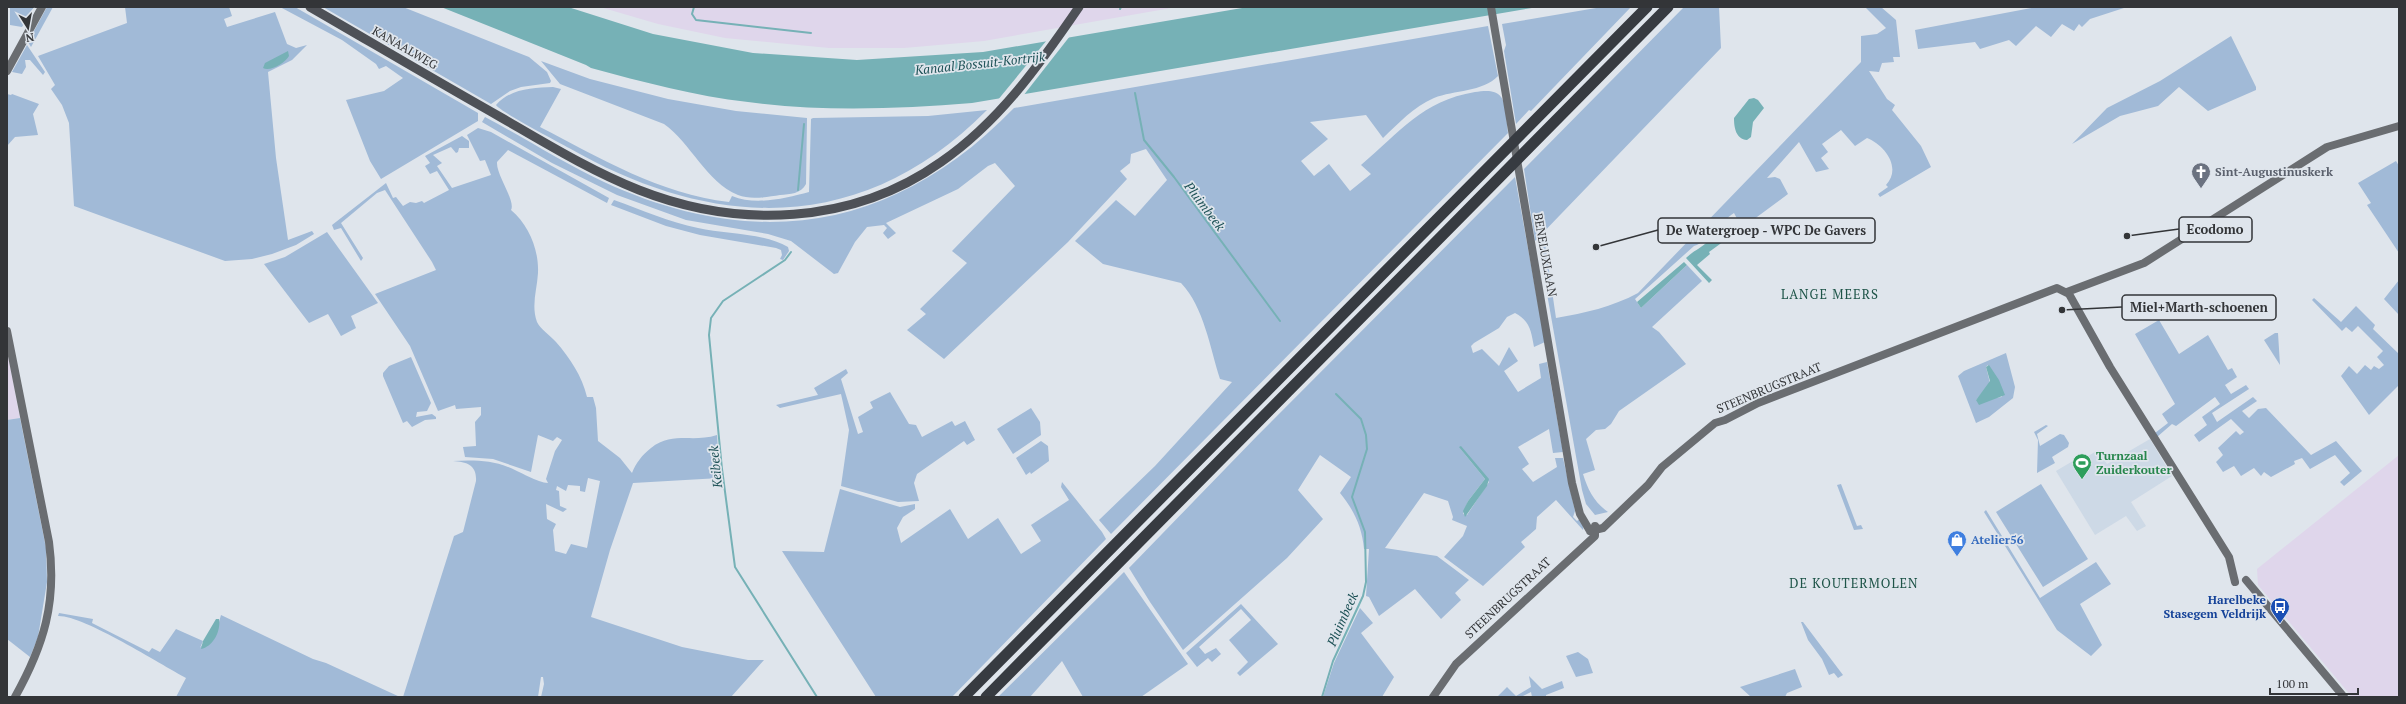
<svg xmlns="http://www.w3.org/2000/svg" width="2406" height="704" font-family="'PT Serif',serif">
  <rect width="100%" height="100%" fill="#dfe5ec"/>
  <path fill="#cdd9e6" d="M 2150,439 L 2172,476 L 2131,502 L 2146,526 L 2137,531 L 2126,516 L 2095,535 L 2056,471 L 2083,455 L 2085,458 L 2098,450 L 2107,464 Z"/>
  <path fill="#dfd6eb" d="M 600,7 L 1177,7 L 984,41 L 904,48 L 829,48 L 725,38 L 658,24 Z
    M 7,351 L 20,418 L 7,420 Z
    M 2399,455 L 2399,697 L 2352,697 L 2258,585 L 2257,569 Z"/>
  <path fill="#a1bad7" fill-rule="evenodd" d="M 10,7 L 34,7 L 22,27 L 10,25 Z
    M 47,7 L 53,7 L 31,47 L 28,42 Z
    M 125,7 L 229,7 L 232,16 L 224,19 L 227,27 L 275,12 L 287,44 L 296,48 L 307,45 L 292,60 L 268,72 L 276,158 L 288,240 L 312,231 L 314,234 L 296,245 L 272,254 L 252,259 L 225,261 L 74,206 L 69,123 L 62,105 L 51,89 L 55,85 L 38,56 L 127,23 Z
    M 280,7 L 295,7 L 478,113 L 478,121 L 381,179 L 370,161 L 346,100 L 384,91 L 403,78 L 386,66 L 379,69 L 376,64 L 342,40 Z
    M 323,7 L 403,7 L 529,57 L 547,72 L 551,81 L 550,83 L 521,87 L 510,91 L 491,104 Z
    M 1602,7 L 1631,7 L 1531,111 L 1529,110 L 1516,124 L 1504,51 L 1506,45 L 1502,24 Z
    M 1684,7 L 1719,7 L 1721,48 L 1535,241 L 1524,169 Z
    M 1865,7 L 1881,7 L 1896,20 L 1900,57 L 1893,57 L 1894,62 L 1882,63 L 1879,72 L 1869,71 L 1887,99 L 1895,105 L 1892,110 L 1921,146 L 1931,167 L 1880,197 L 1878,194 L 1888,187 L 1886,185 C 1902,168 1885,145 1867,138 L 1855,146 L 1841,130 L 1822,144 L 1828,152 L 1821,158 L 1829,169 L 1816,172 L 1799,142 L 1767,178 L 1775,177 L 1780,179 L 1788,194 L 1742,228 L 1734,213 C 1720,222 1710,241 1694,246 L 1635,299 L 1641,308 L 1687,265 L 1702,281 L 1652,327 L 1659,332 L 1686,364 L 1619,411 L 1611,424 L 1605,429 L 1596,430 L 1586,439 L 1595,470 L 1583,474 C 1588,490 1594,502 1608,512 L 1595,515 L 1586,504 L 1582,490 L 1539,249 L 1545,243 L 1556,318 C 1585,313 1612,307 1638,293 L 1861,62 L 1861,36 L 1877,34 L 1886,28 Z
    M 2037,7 L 2127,7 L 2090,19 L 2082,27 L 2079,24 L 2074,31 L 2062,24 L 2051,37 L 2036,26 L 2016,46 L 2009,40 L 1980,49 L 1975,42 L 1918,49 L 1915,30 Z
    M 1488,26 L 1498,76 C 1483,92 1454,90 1434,98 C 1413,107 1399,123 1383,138 L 1366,115 L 1310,122 L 1328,139 L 1301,161 L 1314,176 L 1329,164 L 1350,191 L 1371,174 L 1361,165 C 1400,132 1422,101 1475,92 C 1484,91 1495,89 1501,97 C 1506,103 1507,125 1508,133 L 1111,534 L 1099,520 L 1155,466 L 1232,382 L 1220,379 C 1210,348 1204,307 1181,283 L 1103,264 L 1075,241 L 1116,200 L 1135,216 L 1167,180 L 1146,149 L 1131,154 L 1130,163 L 1120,171 L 1127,179 L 1068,242 L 944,359 L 907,330 L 926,314 L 920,309 L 967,263 L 952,251 L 1015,186 L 995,163 L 988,166 L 958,189 L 886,223 L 896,233 L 888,239 L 883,233 L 887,228 L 884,225 L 867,227 L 855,242 L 838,273 L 834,274 L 791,241 L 768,234 L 686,220 L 617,195 L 552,163 L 482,122 L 485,117 C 525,138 563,163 604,182 C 758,253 896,230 1014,108 Z
    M 2231,36 L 2256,87 L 2256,90 L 2208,111 L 2179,87 L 2158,106 L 2120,116 L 2072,144 L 2107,108 L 2160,81 Z
    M 27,45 L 45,72 L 43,75 L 30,60 L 25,60 L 26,67 L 22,74 L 12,72 Z
    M 541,61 L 590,79 L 668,99 L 736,111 L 807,118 L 806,184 C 801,194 790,194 780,195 C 767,197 750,200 738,195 C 706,182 691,143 664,124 L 560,84 Z
    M 553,87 L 561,89 L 540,127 C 600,158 660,194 729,202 L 732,196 C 756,206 786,198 809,192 L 811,119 L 813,118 L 928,116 L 987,110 C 863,235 716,232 569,148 C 557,141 502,113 496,105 C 511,88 533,88 553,87 Z
    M 7,94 L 11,95 L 12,94 L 39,104 L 33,114 L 38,135 L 15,137 L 7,146 Z
    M 478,128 L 491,132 L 609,198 L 607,203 L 508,150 L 497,162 C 496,175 516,201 511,210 C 529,225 539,250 538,273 C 537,290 531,305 537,322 C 540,329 550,335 556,342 C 570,358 582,376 587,397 L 593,397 L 596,408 L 598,441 L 620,458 L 632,473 C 636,463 642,455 651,448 C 673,431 693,443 717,435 L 720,478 L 633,483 L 610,550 L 591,617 L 682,647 L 748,660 L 764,660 L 731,697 L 541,697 L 544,684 L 543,677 L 541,677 L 538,697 L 403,697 L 454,536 L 463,532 L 476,481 C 477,465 467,462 453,461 C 472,460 491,460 508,467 C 519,471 538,483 548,483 L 546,479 L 555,451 L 562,440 L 557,437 L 553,441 L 538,435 L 531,472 L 493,459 L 465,457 L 463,447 L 476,446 L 475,422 L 481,415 L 481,407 L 456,409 L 455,405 L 438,411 L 410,346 L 375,294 L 436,270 L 432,262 L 385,190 L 377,193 L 341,223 L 363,258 L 361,261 L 341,228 L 334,230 L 332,225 L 386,183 L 393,198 L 396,197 L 403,206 L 410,202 L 416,203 L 422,201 L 424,203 L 449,190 L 437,171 L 430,174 L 425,166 L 430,163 L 425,156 L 462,136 L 469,141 L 469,148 L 459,148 L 458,152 L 456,153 L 451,147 L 433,155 L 442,163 L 437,166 L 452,188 L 491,175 L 485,160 L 480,161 L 467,135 ZM 588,478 L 600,481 L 587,548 L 571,544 L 566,554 L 555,551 L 553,530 L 556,524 L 547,519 L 546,504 L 563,512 L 567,509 L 560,506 L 559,491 L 556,490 L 557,486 L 566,491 L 568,485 L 580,486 L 580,491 L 585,492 Z
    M 2396,161 L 2399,166 L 2399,253 L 2367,205 L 2371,203 L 2358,183 Z
    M 1515,177 L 1545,342 L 1534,347 C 1531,331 1530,321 1515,313 L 1507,317 L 1499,328 L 1474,343 L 1471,346 L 1473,353 L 1482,349 L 1499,366 L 1509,347 L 1518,361 L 1504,371 L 1518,392 L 1541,378 L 1539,364 L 1547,362 L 1563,452 L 1553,453 L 1549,429 L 1518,447 L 1529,464 L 1522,469 L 1533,482 L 1557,467 L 1555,458 L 1563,458 L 1575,511 L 1573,517 L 1577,521 L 1581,518 L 1584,524 L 1583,530 L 1556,500 L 1537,517 L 1536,529 L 1521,542 L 1525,547 L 1483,586 L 1444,557 L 1463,536 L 1467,526 L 1452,520 L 1453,517 L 1448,501 L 1424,493 L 1385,548 L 1437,556 L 1469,580 L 1455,593 L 1461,600 L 1441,619 L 1415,589 L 1379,616 L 1369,597 L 1366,596 L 1369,549 L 1364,549 C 1362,527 1354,510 1340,493 L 1351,477 L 1320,455 L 1298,490 L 1323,519 L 1287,558 L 1183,650 L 1150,602 L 1129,568 L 1258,435 ZM 1459,447 L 1489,482 L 1467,515 L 1463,514 L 1468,501 L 1485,479 Z
    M 614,200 C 642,210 669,222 698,228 C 725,234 765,233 788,247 L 789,251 L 783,260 L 780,259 L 782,255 L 781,250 L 776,248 L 700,235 L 666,226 L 611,205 Z
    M 327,232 L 378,303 L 351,316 L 356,328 L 341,336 L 328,314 L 309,323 L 264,264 L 285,257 Z
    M 2399,280 L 2399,315 L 2384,299 Z
    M 2314,298 L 2341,322 L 2356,306 L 2375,325 L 2373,329 L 2399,354 L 2399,385 L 2369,415 L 2341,376 L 2349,366 L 2357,374 L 2365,365 L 2371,370 L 2374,366 L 2379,369 L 2384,365 L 2377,357 L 2383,351 L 2358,326 L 2352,332 L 2346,327 L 2342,331 L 2312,300 Z
    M 2159,320 L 2179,354 L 2208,335 L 2228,370 L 2232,368 L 2237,377 L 2225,385 L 2231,394 L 2246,385 L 2249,389 L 2212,413 L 2217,422 L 2253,397 L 2257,401 L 2242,411 L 2249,418 L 2258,409 L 2266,408 L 2311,455 L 2336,441 L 2362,471 L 2344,486 L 2340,482 L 2350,473 L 2335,455 L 2310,469 L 2302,458 L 2294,461 L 2295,464 L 2271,477 L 2264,472 L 2261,476 L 2254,468 L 2241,476 L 2234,466 L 2223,472 L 2216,462 L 2223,455 L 2218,448 L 2236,431 L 2240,435 L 2244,432 L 2231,419 L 2199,442 L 2194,435 L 2207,425 L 2202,417 L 2220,404 L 2215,397 L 2176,426 L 2172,424 L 2157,437 L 2155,433 L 2168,423 L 2162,414 L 2175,404 L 2135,334 Z
    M 2275,333 L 2278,333 L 2280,365 L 2264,340 Z
    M 2006,353 L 2015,387 L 2013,398 L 1989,417 L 1976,423 L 1958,376 L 1964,371 ZM 1988,365 L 2002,397 L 1976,400 L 1990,383 L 1986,367 Z
    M 411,357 L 431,403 L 427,411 L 417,412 L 416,417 L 432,414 L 436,417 L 436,419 L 425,420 L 412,427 L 407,421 L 403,423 L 383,376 L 383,373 L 389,366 Z
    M 846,369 L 848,373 L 841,379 L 858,434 L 863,432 L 858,417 L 873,408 L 870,402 L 890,392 L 909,424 L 916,425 L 922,437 L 952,421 L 955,426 L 965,421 L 975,440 L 967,445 L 964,441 L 917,474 L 914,483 L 919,501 L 898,502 L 841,486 L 849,430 L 841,394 L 780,408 L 776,405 L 818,395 L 814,388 Z
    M 1031,408 L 1040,422 L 1041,435 L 1013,454 L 997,429 Z
    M 20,418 L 46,548 L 47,582 L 38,637 L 30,657 L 7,639 L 7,420 Z
    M 2046,425 L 2048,426 L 2037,434 L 2040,446 L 2060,434 L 2064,435 L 2069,443 L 2068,447 L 2052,457 L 2055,463 L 2037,473 L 2038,440 L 2034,432 Z
    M 1041,441 L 1048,446 L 1049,461 L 1031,474 L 1030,472 L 1026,475 L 1016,458 Z
    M 1062,482 L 1102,532 L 1106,539 L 952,697 L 876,697 L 782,551 L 824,552 L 840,489 L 900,507 L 915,504 L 915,509 L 903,517 L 897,528 L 901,543 L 950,509 L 968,539 L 998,518 L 1021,554 L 1041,541 L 1031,525 L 1069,500 L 1061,487 Z
    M 1841,484 L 1857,526 L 1861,525 L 1863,529 L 1854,530 L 1837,485 Z
    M 2041,484 L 2088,559 L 2043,587 L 1996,512 Z
    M 1986,510 L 2040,598 L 2096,562 L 2111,584 L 2080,604 L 2102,645 L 2091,656 L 2057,630 L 1984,512 Z
    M 1124,572 L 1188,664 L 1141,697 L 1083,697 L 1062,661 L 1030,697 L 998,697 Z
    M 1241,604 L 1278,644 L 1240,676 L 1237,673 L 1248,662 L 1229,640 L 1251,620 L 1241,609 L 1199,647 L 1205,654 L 1216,648 L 1221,654 L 1212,662 L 1208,658 L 1197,667 L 1186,653 Z
    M 1360,608 L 1373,623 L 1361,633 L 1394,677 L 1382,697 L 1323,697 L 1334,663 Z
    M 59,613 L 93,619 L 92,623 L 149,652 L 152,648 L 160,652 L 176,629 L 203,641 L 200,648 L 219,622 L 221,615 L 313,659 L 326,663 L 400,697 L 176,697 L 186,678 C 160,664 83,615 58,616 Z
    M 1801,622 L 1803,622 L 1843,675 L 1838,678 L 1834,673 L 1829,675 L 1822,659 L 1808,640 Z
    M 1578,652 L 1588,659 L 1593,673 L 1576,677 L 1566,656 Z
    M 1795,669 L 1802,687 L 1787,693 L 1785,697 L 1751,697 L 1740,687 Z
    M 1529,676 L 1542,689 L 1562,681 L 1564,688 L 1546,695 L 1546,697 L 1532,697 L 1531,692 L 1521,697 L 1498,696 L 1507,687 L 1516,696 L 1531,687 Z"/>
  <path fill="#76b1b6" d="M 441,7 L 568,7 L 653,34 L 753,53 L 857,60 L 983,52 L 1248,7 L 1538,7 L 972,103 C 897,109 823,112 748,102 C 695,96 643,82 591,68 L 586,65 Z
    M 288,51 L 289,56 C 285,63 270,72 263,68 L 265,63 Z
    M 1754,98 L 1758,100 L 1764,108 L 1753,122 L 1751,137 L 1747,140 C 1736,139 1734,128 1734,118 L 1749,99 Z
    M 1736,218 L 1742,228 L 1709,252 L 1710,254 L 1697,265 L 1712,280 L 1709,283 L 1686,258 C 1694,250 1704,247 1710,239 L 1715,240 L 1716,237 L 1712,235 L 1729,219 Z
    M 1684,262 L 1687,265 L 1641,308 L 1637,302 Z
    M 1989,365 L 1999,380 L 2005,395 L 1979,405 L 1976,400 L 1990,381 L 1986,367 Z
    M 1461,446 L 1489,479 L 1487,486 L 1465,517 L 1463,511 L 1468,501 L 1485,479 L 1459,447 Z
    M 216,619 L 219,619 C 221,630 214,646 201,649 L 203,641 Z"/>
  <path fill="#dfe5ec" d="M 1070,36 L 1023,96 L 997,101 L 1047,40 Z"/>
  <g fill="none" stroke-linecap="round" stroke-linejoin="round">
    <path stroke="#76b1b6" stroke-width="2" d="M 694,7 L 692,14 L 696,20 L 811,33
      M 1120,9 L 1121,7
      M 1135,93 L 1144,140 L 1174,177 L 1280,321
      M 798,190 L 804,124
      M 791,252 L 785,260 L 723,301 L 711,318 L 709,335 L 722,469 L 735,567 L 817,697
      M 1322,697 L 1333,661 L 1363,596 L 1366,582 L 1365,532 L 1352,497 L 1367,449 L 1366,435 L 1361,419 L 1336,394"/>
    <path stroke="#6a6d71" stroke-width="8" d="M 1491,7 L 1572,483 L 1580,514 L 1590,531
      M 7,71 L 42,7
      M 2067,292 L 2144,263 L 2327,147 L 2399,126
      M 7,331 L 49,542 C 57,602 44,645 15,697
      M 1590,531 L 1603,528 L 1648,485 L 1662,467 L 1715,423 L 1725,420 L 1758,403 L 2057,288 L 2069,294 L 2110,367 L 2229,557 L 2235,582
      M 2246,580 L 2344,697
      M 1433,697 L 1456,664 L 1595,536 L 1595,526"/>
    <path stroke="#4e5157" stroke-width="9" d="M 310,7 C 374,44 438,82 502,118 C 547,144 591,171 639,190 C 738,229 852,225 941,162 C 999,122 1040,64 1079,7"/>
    <path stroke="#373b41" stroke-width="11" d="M 964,697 L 1647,7
      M 986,697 L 1668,7"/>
  </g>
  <defs>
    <g id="church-pin" transform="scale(1)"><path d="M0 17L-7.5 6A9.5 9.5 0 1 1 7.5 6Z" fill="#6b7280" stroke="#dfe5ec"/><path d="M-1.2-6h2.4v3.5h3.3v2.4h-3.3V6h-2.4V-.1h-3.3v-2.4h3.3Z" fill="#fff"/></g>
    <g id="stadium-pin" transform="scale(1)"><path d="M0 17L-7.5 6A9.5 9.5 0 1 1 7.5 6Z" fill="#2e9e5b" stroke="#dfe5ec"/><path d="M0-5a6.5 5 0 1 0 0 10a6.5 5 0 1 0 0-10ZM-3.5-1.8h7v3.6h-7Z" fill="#fff"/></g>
    <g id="shop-pin" transform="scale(1)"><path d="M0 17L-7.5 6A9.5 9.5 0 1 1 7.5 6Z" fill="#3f7fe0" stroke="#dfe5ec"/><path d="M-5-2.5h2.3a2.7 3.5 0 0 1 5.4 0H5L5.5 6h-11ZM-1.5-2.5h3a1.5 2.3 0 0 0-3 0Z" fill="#fff"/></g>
    <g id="bus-pin" transform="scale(1)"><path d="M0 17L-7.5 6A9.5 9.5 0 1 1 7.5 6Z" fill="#1a4fb4" stroke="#dfe5ec"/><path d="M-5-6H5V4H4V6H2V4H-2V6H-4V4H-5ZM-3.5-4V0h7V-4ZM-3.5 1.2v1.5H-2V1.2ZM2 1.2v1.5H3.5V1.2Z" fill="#fff"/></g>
  </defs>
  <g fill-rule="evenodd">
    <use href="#church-pin" x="2201" y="172"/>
    <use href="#stadium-pin" x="2082" y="463"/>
    <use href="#shop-pin" x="1957" y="540"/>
    <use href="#bus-pin" x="2280" y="607"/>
  </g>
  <g text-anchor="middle" stroke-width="3.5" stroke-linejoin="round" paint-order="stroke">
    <g font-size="12" fill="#333538" stroke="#dfe5ec">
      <text transform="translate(405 48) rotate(30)" y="4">KANAALWEG</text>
      <text transform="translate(1545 255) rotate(80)" y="4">BENELUXLAAN</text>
      <text transform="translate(1769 388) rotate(-23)" y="4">STEENBRUGSTRAAT</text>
      <text transform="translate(1508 598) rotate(-43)" y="4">STEENBRUGSTRAAT</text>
    </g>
    <g font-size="12" font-weight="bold" fill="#5b616d" stroke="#dfe5ec" text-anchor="start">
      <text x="2215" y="176">Sint-Augustinuskerk</text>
    </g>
    <g font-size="12" font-weight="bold" fill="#27864d" stroke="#dfe5ec" text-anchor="start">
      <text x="2096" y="460">Turnzaal<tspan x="2096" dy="14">Zuiderkouter</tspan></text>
    </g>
    <g font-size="12" font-weight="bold" fill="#366cbe" stroke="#dfe5ec" text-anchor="start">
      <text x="1971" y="544">Atelier56</text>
    </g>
    <g font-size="12" font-weight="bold" fill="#164399" stroke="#dfe5ec" text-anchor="end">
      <text x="2266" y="604">Harelbeke<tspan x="2266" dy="14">Stasegem Veldrijk</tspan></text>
    </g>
    <g font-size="13" font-style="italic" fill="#1d5156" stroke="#dfe5ec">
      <text transform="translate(980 63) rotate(-6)" y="5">Kanaal Bossuit-Kortrijk</text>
      <text transform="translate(1205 206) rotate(53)" y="5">Pluimbeek</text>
      <text transform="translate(715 467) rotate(-96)" y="5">Keibeek</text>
      <text transform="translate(1342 619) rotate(-66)" y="5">Pluimbeek</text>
    </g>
    <g font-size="13" letter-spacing="1" fill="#1e5448" stroke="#dfe5ec">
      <text x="1830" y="299">LANGE MEERS</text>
      <text x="1854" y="588">DE KOUTERMOLEN</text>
    </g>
  </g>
  <path fill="none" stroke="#333538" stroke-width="1.5" d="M2127 236L2179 229M1596 247L1658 230M2062 310L2122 307"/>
  <g fill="#333538" stroke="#dfe5ec" stroke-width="1.5">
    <circle cx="2127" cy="236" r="4"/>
    <circle cx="1596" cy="247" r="4"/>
    <circle cx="2062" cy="310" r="4"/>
  </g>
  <g fill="#dfe5ec" stroke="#333538" stroke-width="1.5">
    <rect x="2179" y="217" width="73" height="25" rx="4"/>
    <rect x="1658" y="218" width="217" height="25" rx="4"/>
    <rect x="2122" y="295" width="154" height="25" rx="4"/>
  </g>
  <g font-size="13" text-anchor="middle" font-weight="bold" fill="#333538">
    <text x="2215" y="234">Ecodomo</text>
    <text x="1766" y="235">De Watergroep - WPC De Gavers</text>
    <text x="2199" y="312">Miel+Marth-schoenen</text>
  </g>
  <rect width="2406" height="704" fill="none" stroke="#333538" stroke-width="16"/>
  <g transform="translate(28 28) rotate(169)" stroke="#dfe5ec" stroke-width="3" paint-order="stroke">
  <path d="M0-3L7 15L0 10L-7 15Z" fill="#333538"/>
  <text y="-6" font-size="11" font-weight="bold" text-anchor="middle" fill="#333538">N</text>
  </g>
  <path d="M2270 688v6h88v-6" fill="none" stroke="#333538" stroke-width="2"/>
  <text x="2276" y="688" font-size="12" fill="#333538" stroke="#dfe5ec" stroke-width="3" paint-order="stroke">100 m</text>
</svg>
